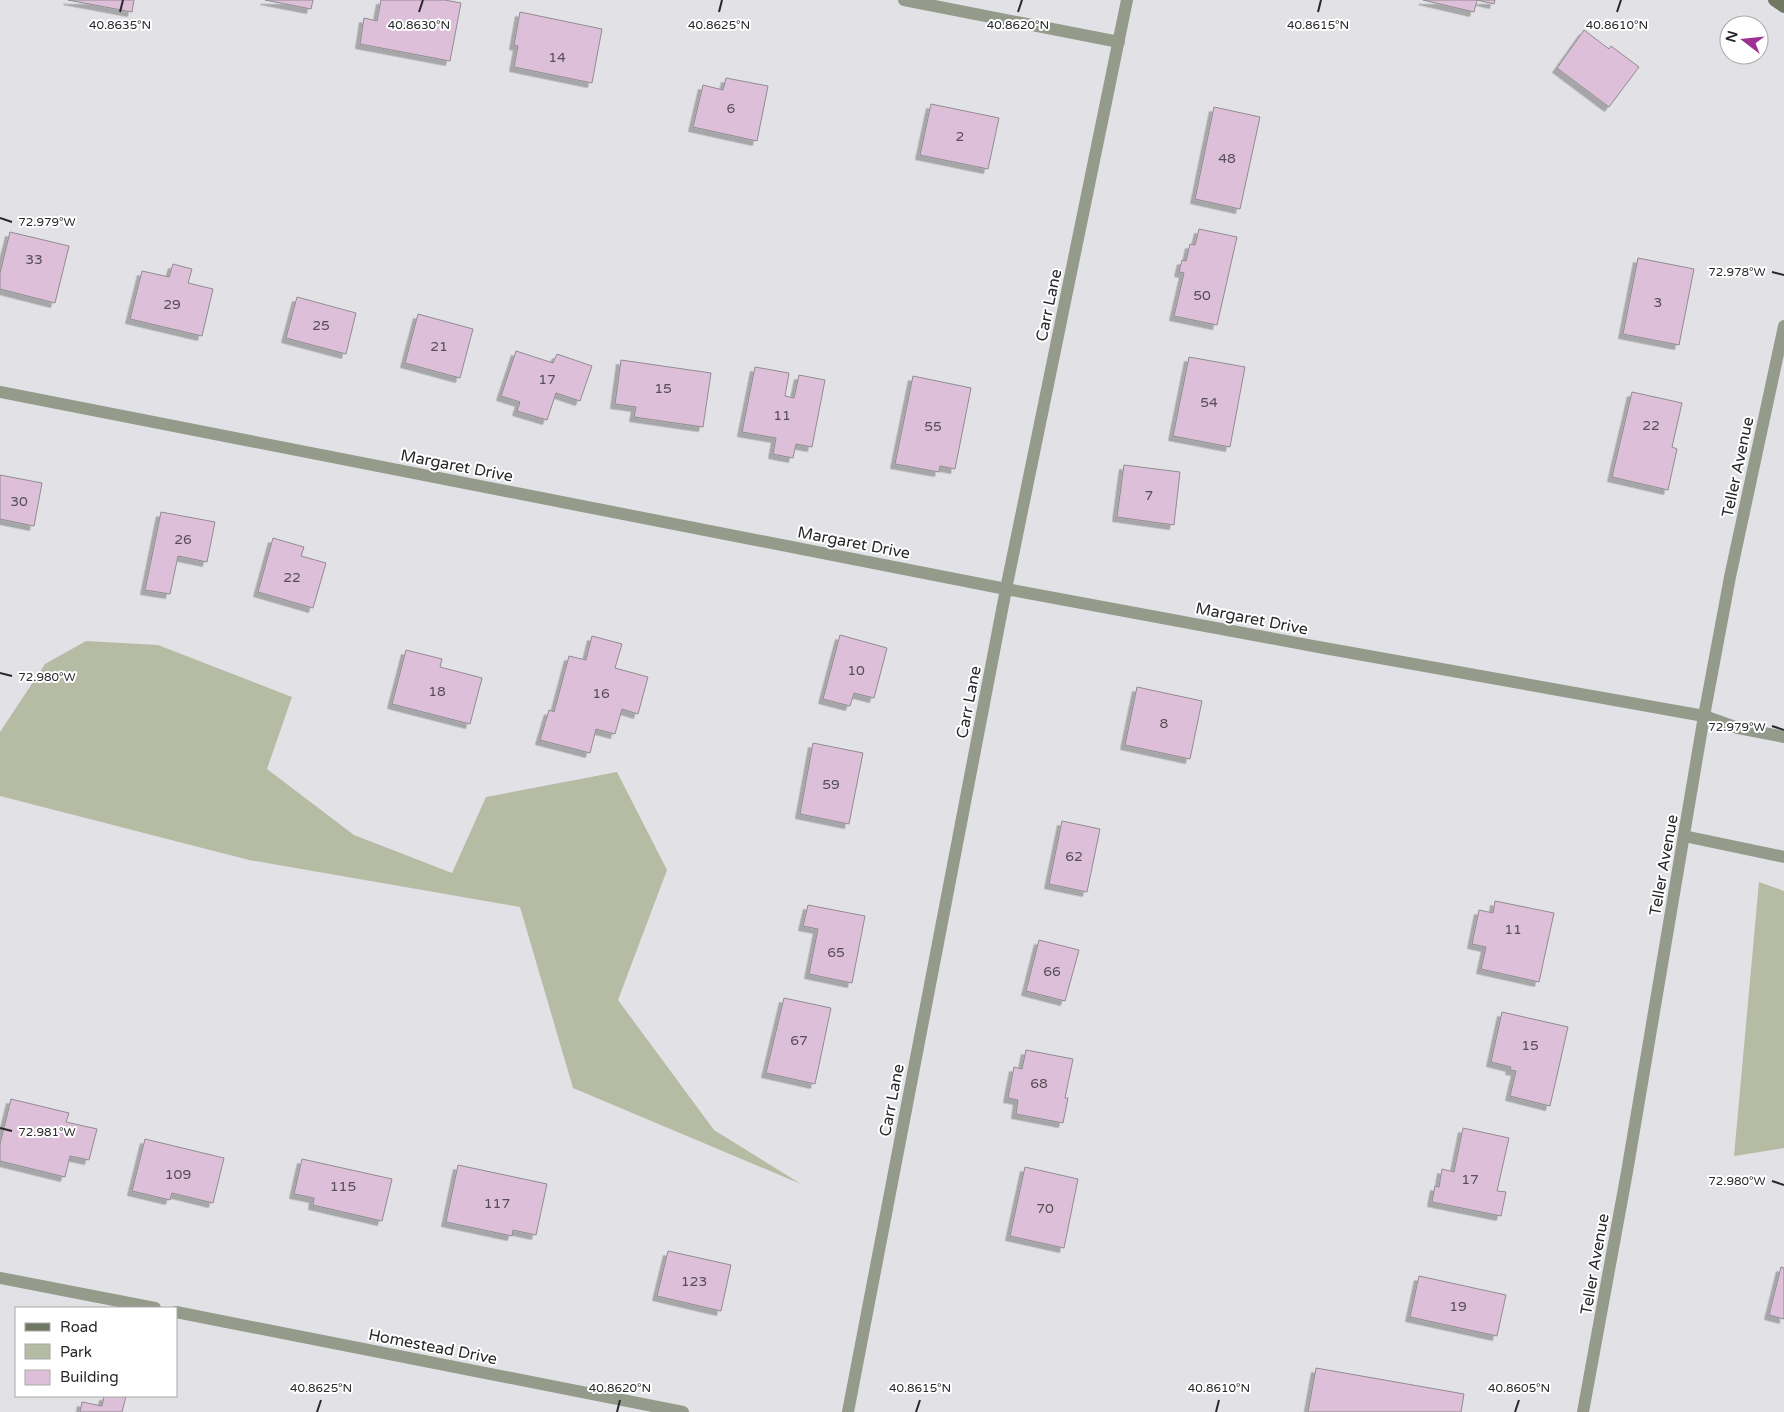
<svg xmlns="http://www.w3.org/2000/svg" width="1784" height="1412" font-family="'Varela Round',sans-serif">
  <defs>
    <filter id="shadow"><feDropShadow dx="-4.5" dy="4.5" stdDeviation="0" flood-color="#0004"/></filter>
  </defs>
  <rect width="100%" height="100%" fill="#e2e2e6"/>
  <path fill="#b6bba3" d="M 86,641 L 158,645 L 292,697 L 267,769 L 354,835 L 452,873 L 486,797 L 617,772 L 667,870 L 618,1000 L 714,1130 L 801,1184 L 573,1088 L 520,907 L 249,860 L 0,796 L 0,732 L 45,664 Z
    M 1759,882 L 1784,891 L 1784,1148 L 1734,1156 Z"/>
  <path fill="#debfda" stroke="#8f8c8f" filter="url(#shadow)" d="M 68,0 L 134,0 L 132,12 Z
    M 265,0 L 313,0 L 311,9 Z
    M 381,0 L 445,0 L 461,3 L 450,61 L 360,44 L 364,18 L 377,21 Z
    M 1423,0 L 1495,0 L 1494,4 L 1477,0 L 1474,12 Z
    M 520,12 L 602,29 L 592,83 L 514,67 L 518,46 L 514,45 Z
    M 1584,30 L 1609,49 L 1611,46 L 1639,67 L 1609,107 L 1557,68 Z
    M 726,78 L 768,86 L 757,141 L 693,127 L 703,85 L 723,90 Z
    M 931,104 L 999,118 L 988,169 L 920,155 Z
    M 1214,107 L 1260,117 L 1240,209 L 1195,199 Z
    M 1199,229 L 1237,237 L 1217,325 L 1174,316 L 1184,273 L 1179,272 L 1182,260 L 1186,261 L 1190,244 L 1195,245 Z
    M 10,232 L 69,246 L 55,303 L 0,289 L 0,273 Z
    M 1638,258 L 1694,269 L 1679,345 L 1623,334 Z
    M 173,264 L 192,269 L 188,283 L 213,289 L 202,336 L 130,319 L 142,271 L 169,277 Z
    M 297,297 L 356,313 L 346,354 L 286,338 Z
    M 418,314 L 473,329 L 460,378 L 405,363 Z
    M 516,351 L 553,363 L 557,354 L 592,366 L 580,401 L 556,393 L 547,420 L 517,411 L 520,402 L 501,396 Z
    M 1189,357 L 1245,367 L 1230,447 L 1173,436 Z
    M 621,360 L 711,373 L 703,427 L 634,417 L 636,407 L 615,404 Z
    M 755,367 L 789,373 L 785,396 L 794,398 L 799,375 L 825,380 L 812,447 L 796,444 L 793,458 L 773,454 L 776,438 L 742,432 Z
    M 913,376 L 971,388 L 955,469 L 940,466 L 939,472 L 895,464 Z
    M 1632,392 L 1682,403 L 1672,447 L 1677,449 L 1668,490 L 1612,477 Z
    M 1124,465 L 1180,472 L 1174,525 L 1117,517 Z
    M 0,475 L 42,483 L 34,526 L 0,519 Z
    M 161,512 L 215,522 L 207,562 L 178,556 L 170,594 L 145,590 Z
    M 273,538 L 304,547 L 301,556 L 326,563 L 313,608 L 258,592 Z
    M 840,635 L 887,648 L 874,698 L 854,693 L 850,706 L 823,699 Z
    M 592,636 L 622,644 L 615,668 L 648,677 L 638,714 L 622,709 L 615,734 L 596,729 L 590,753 L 540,740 L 549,710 L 554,712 L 569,656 L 586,660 Z
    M 406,650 L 442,659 L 440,667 L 482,678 L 470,724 L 392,704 Z
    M 1137,687 L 1202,701 L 1190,759 L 1125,745 Z
    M 813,743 L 863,753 L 849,824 L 800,814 Z
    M 1062,821 L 1100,829 L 1087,892 L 1049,884 Z
    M 1495,901 L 1554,913 L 1539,982 L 1481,969 L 1486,947 L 1472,944 L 1479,910 L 1493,913 Z
    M 808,905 L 865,916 L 852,983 L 809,974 L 818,929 L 803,926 Z
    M 1039,940 L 1079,950 L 1065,1001 L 1026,991 Z
    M 784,998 L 831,1008 L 815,1084 L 766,1073 Z
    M 1502,1012 L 1568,1027 L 1550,1106 L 1510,1096 L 1516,1071 L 1510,1070 L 1511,1067 L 1491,1062 Z
    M 1026,1050 L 1073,1059 L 1065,1098 L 1068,1098 L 1063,1123 L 1016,1114 L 1018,1100 L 1008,1098 L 1014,1067 L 1022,1069 Z
    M 11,1099 L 69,1113 L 66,1122 L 97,1129 L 89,1160 L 70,1156 L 65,1177 L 0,1161 L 0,1144 Z
    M 1463,1128 L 1509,1138 L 1497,1191 L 1506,1192 L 1501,1216 L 1432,1202 L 1435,1186 L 1439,1187 L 1442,1169 L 1454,1172 Z
    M 145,1139 L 224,1158 L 213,1203 L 172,1193 L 170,1200 L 132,1191 Z
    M 302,1159 L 392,1179 L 382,1221 L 313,1205 L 314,1198 L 294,1194 Z
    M 458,1165 L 547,1184 L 536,1235 L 513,1230 L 512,1236 L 446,1222 Z
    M 1025,1167 L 1078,1179 L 1064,1248 L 1010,1236 Z
    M 668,1251 L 731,1265 L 721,1311 L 657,1296 Z
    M 1781,1267 L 1784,1268 L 1784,1319 L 1769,1315 Z
    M 1419,1276 L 1506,1295 L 1497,1336 L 1410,1317 Z
    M 1316,1368 L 1464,1394 L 1461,1412 L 1308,1412 Z
    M 104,1396 L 126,1396 L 122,1412 L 80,1412 L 82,1402 L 102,1406 Z"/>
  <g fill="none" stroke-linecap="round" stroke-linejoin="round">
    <path stroke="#959b8b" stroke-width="12" d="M 1704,716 L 1738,728 L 1784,737
      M 1684,836 L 1784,857"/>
    <path stroke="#959b8b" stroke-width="12" d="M 904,0 L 1119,42
      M 0,392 L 1006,589 L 1324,648 L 1704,716
      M 0,1278 L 155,1308
      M 176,1312 L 683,1412
      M 848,1412 L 1006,589 L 1127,0
      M 1583,1412 L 1627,1172 L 1704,716 L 1730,577 L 1784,326"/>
    <path stroke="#707862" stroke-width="12" d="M 1774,0 L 1784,7"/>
  </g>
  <path fill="none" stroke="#28282a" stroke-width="2" d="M 120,12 L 123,0M 419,12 L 423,0M 719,12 L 722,0M 1018,12 L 1022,0M 1318,12 L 1321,0M 1617,12 L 1621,0M 0,218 L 12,222M 1772,272 L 1784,275M 0,673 L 12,676M 1772,726 L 1784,730M 0,1128 L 12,1131M 1772,1181 L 1784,1185M 317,1412 L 321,1400M 617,1412 L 620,1400M 916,1412 L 920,1400M 1216,1412 L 1219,1400M 1515,1412 L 1519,1400"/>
  <g text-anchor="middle" stroke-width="4" stroke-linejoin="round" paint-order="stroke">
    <g font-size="14" fill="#564e56">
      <text x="557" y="62">14</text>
      <text x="731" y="113">6</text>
      <text x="960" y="141">2</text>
      <text x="1227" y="163">48</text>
      <text x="34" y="264">33</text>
      <text x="1202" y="300">50</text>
      <text x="1658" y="307">3</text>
      <text x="172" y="309">29</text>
      <text x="321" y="330">25</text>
      <text x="439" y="351">21</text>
      <text x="547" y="384">17</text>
      <text x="663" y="393">15</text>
      <text x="1209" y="407">54</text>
      <text x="782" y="420">11</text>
      <text x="1651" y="430">22</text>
      <text x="933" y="431">55</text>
      <text x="1149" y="500">7</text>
      <text x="19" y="506">30</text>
      <text x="183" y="544">26</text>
      <text x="292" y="582">22</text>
      <text x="856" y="675">10</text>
      <text x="437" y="696">18</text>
      <text x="601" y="698">16</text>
      <text x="1164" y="728">8</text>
      <text x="831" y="789">59</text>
      <text x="1074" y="861">62</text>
      <text x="1513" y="934">11</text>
      <text x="836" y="957">65</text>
      <text x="1052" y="976">66</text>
      <text x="799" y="1045">67</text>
      <text x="1530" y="1050">15</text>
      <text x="1039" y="1088">68</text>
      <text x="178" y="1179">109</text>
      <text x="1470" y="1184">17</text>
      <text x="343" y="1191">115</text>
      <text x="497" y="1208">117</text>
      <text x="1045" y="1213">70</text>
      <text x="694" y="1286">123</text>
      <text x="1458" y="1311">19</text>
    </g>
    <g font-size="16" fill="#28282a" stroke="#fff">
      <text transform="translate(1048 305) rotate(-78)" y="6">Carr Lane</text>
      <text transform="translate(457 465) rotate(11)" y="6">Margaret Drive</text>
      <text transform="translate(1737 467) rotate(-78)" y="6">Teller Avenue</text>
      <text transform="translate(854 542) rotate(11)" y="6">Margaret Drive</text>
      <text transform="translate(1252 618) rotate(11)" y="6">Margaret Drive</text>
      <text transform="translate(968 702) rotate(-79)" y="6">Carr Lane</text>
      <text transform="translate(1663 865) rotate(-80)" y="6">Teller Avenue</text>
      <text transform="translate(891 1100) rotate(-79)" y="6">Carr Lane</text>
      <text transform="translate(1594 1264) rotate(-80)" y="6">Teller Avenue</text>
      <text transform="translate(433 1346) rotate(11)" y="6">Homestead Drive</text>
    </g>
  </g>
  <g font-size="12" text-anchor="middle" fill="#28282a" stroke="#fff" stroke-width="4" stroke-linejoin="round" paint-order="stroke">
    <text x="120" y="29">40.8635°N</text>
    <text x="419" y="29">40.8630°N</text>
    <text x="719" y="29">40.8625°N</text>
    <text x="1018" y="29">40.8620°N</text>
    <text x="1318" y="29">40.8615°N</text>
    <text x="1617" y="29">40.8610°N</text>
    <text x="47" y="226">72.979°W</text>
    <text x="1737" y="276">72.978°W</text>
    <text x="47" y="681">72.980°W</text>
    <text x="1737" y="731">72.979°W</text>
    <text x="47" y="1136">72.981°W</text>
    <text x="1737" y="1185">72.980°W</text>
    <text x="321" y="1392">40.8625°N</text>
    <text x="620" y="1392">40.8620°N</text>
    <text x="920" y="1392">40.8615°N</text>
    <text x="1219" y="1392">40.8610°N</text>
    <text x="1519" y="1392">40.8605°N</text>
  </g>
  <rect x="15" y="1307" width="162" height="90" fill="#ffffff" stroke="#a9a9aa"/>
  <rect x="25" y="1323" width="25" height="8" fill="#707862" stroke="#a9a9aa"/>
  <text x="60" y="1332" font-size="15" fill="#28282a">Road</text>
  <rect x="25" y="1344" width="25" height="15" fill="#b6bba3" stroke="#a9a9aa"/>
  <text x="60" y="1357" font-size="15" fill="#28282a">Park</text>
  <rect x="25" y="1370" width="25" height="15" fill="#debfda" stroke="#a9a9aa"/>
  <text x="60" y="1382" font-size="15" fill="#28282a">Building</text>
  <g transform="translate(1744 40) rotate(286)"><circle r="24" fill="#ffffff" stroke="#a9a9aa"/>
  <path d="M0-4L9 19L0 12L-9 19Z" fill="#9e3292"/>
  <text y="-8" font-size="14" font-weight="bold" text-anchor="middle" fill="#28282a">N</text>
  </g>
</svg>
